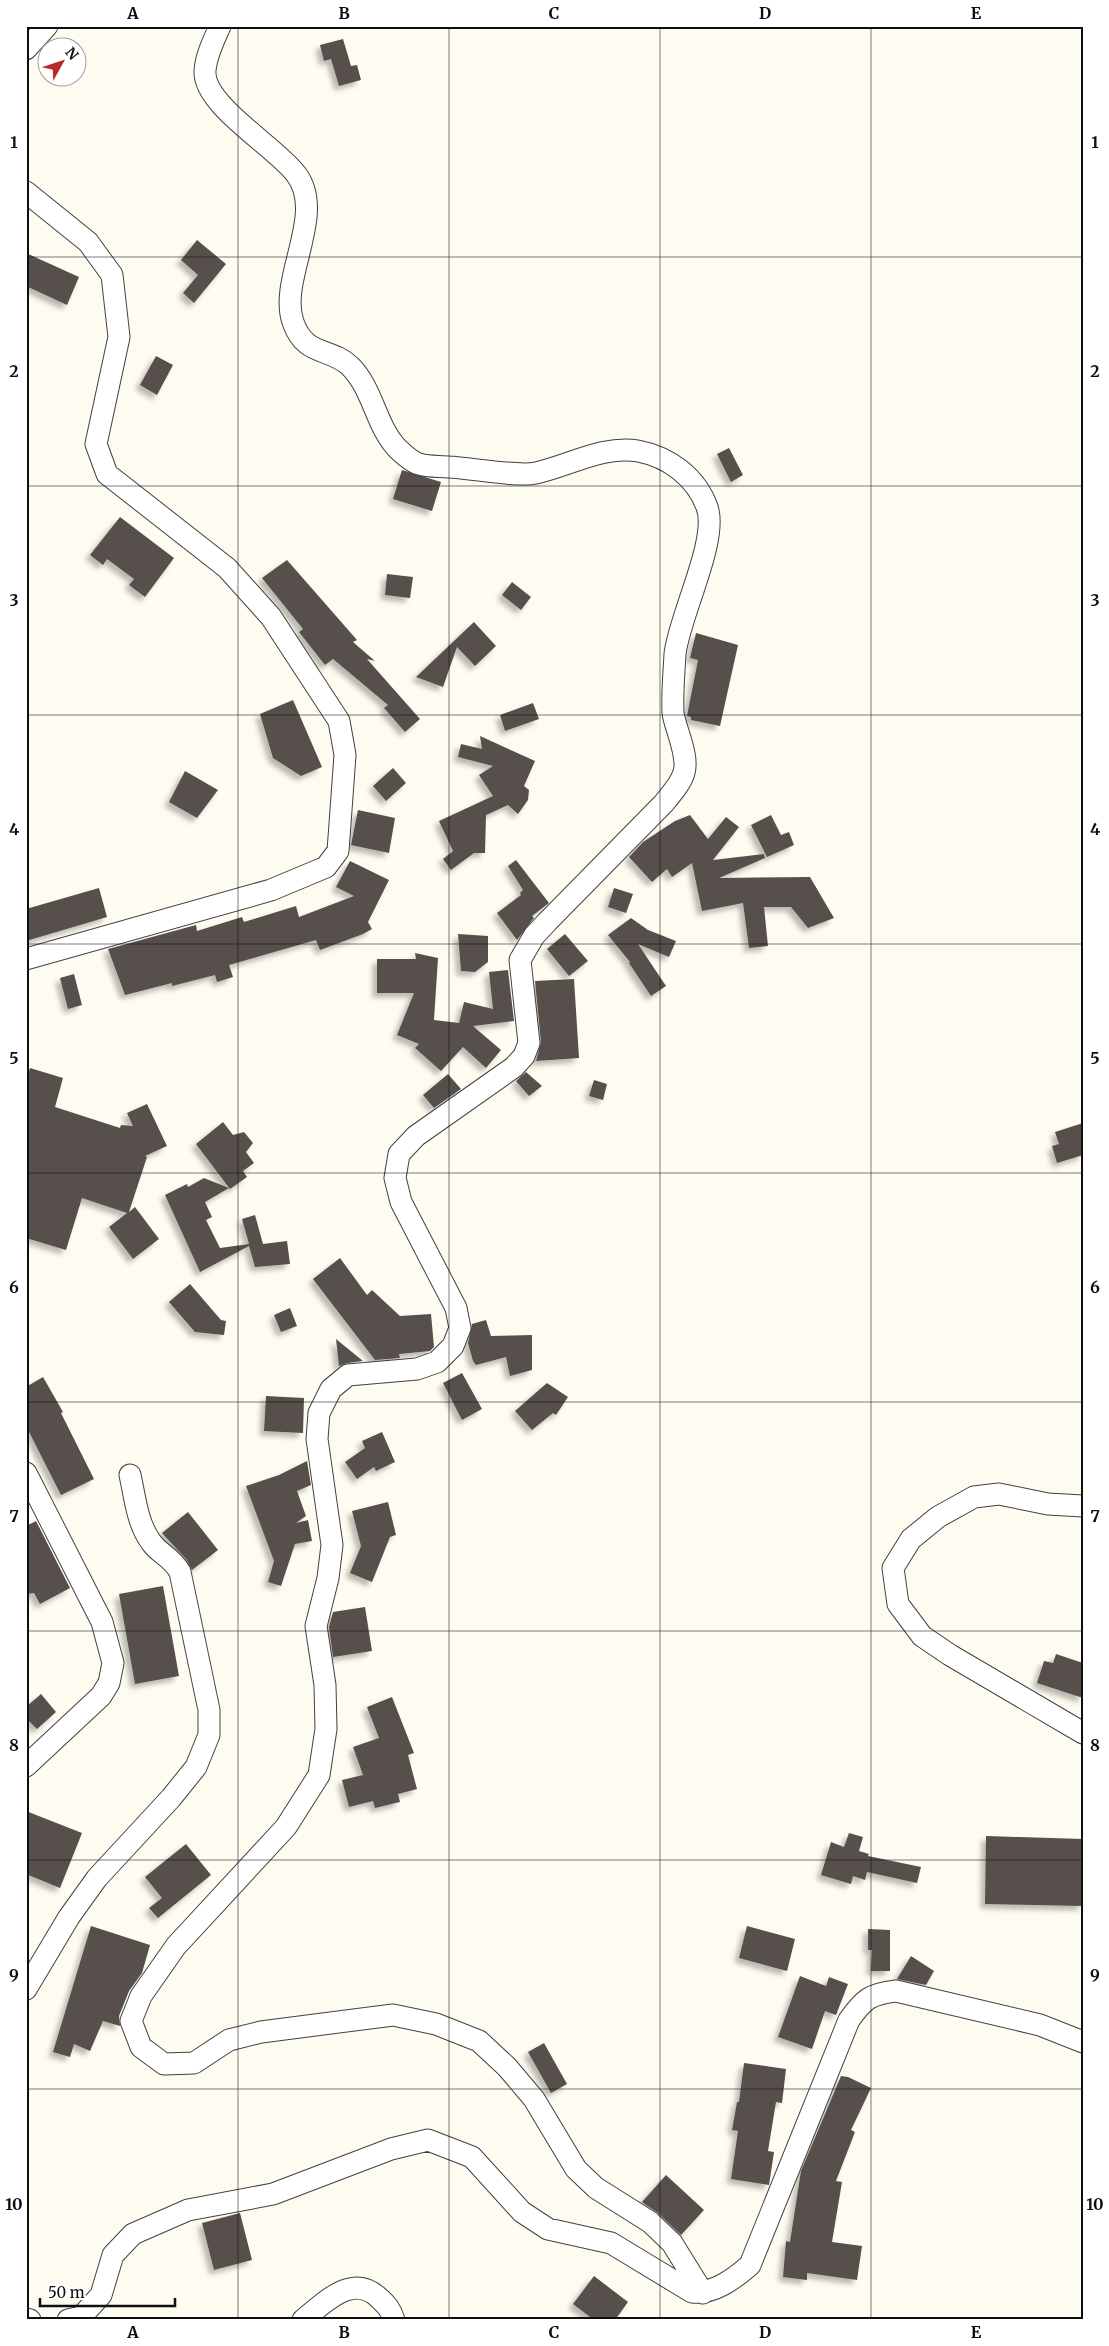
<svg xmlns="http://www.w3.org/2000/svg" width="1109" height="2346" font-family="Merriweather,serif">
  <defs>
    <filter id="shadow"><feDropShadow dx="-4.5" dy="4.5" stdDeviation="2.5" flood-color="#0004"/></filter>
  </defs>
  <rect width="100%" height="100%" fill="#fefcf0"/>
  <path fill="#56504b" filter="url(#shadow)" d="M 343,39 L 351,66 L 357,65 L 361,80 L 339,86 L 331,59 L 324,61 L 320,45 Z
    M 197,240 L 226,264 L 194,303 L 183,293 L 198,275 L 181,260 Z
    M 26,253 L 79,277 L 67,305 L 26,286 Z
    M 156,356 L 173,365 L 157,395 L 140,385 Z
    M 729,448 L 743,475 L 731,482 L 717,454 Z
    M 402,470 L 441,482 L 432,511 L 393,499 Z
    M 120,517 L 174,558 L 145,597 L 129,585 L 134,579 L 107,559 L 103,565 L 90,555 Z
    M 287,560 L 357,640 L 353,642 L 375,661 L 367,659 L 420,719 L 405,732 L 384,708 L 388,705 L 333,659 L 325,665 L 299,632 L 303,629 L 262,578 Z
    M 387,574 L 413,577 L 410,598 L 385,595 Z
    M 512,582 L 531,597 L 521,610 L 502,595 Z
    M 474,622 L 496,646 L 475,666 L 457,647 L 443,687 L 416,677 Z
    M 696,633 L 738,645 L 720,726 L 691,720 L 691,717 L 687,716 L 698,660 L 690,658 Z
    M 293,700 L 322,767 L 301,776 L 273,758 L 260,714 Z
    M 533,703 L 539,719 L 505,731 L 500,715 Z
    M 480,736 L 535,761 L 524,786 L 529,790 L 528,800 L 518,814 L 508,805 L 486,815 L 485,853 L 474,853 L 451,870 L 443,859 L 453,851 L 439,821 L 493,796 L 479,775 L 493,766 L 458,757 L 461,744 L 482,749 Z
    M 393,768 L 406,783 L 386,801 L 373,786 Z
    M 185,771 L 218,790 L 197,818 L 169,802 Z
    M 358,810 L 395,818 L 389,853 L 351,845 Z
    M 690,815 L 708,839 L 726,817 L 739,827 L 713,860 L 764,854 L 765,858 L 719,878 L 810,877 L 834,918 L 808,928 L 791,907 L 764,907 L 768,946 L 749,948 L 743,903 L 702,911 L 692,863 L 672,877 L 667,869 L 652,882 L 629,857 L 643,842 L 675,821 Z
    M 771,815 L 781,835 L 789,832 L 794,845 L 767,857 L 751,825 Z
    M 516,860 L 549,903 L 532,916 L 534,918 L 517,940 L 497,913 L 521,895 L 520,893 L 523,890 L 508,866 Z
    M 350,861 L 389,880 L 368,922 L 372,929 L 363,934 L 320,950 L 316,940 L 229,965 L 233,977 L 217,982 L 215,975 L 172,986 L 172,983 L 125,995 L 108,949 L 196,925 L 197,931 L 242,917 L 244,922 L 296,906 L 299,917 L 354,896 L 336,887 Z
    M 99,888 L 107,917 L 26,941 L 26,909 Z
    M 614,888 L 633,894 L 626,913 L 608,907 Z
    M 631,918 L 648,930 L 676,941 L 669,957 L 638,944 L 666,986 L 651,996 L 629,963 L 630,962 L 608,935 Z
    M 458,934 L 488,936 L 488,962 L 475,972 L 461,971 Z
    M 565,934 L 588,961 L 569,976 L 547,949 Z
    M 415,953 L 438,958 L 434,1020 L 459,1023 L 464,1002 L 493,1009 L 489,972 L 508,970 L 514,1021 L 473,1026 L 501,1050 L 486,1068 L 463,1047 L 441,1071 L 415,1048 L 419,1044 L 397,1035 L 414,993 L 377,993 L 377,959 L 416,959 Z
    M 74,974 L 82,1005 L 68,1009 L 60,978 Z
    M 574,979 L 579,1058 L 536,1061 L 541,1042 L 535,981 Z
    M 30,1068 L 63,1078 L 55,1107 L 120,1128 L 121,1125 L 133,1126 L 127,1113 L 147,1104 L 167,1146 L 145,1156 L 147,1157 L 129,1212 L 135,1207 L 159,1239 L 133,1259 L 109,1227 L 127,1213 L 82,1198 L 66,1250 L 26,1238 L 26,1081 Z
    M 526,1072 L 542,1086 L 529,1096 L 516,1081 Z
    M 448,1074 L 461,1089 L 434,1108 L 423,1095 Z
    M 594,1080 L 607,1084 L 603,1100 L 589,1096 Z
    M 223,1122 L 233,1135 L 244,1132 L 253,1143 L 246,1152 L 254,1163 L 243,1171 L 247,1177 L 230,1189 L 196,1144 Z
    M 1083,1123 L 1083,1155 L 1057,1163 L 1052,1146 L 1059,1144 L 1055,1132 Z
    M 204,1178 L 229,1188 L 205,1202 L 212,1217 L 206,1220 L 220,1248 L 249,1244 L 242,1219 L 255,1215 L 263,1244 L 287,1241 L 290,1264 L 255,1267 L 249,1246 L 200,1272 L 165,1195 L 187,1184 L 188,1187 Z
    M 340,1258 L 367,1295 L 372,1290 L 400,1316 L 431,1314 L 434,1347 L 430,1351 L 399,1354 L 400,1358 L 375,1360 L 313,1279 Z
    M 190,1284 L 221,1320 L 226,1321 L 224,1335 L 195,1332 L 169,1302 Z
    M 290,1308 L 297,1326 L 281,1332 L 274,1315 Z
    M 486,1320 L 491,1336 L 532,1335 L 532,1370 L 510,1376 L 506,1357 L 476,1365 L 473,1361 L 468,1343 L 472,1324 Z
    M 336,1339 L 363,1361 L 347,1363 L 339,1366 Z
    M 462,1373 L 482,1409 L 462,1420 L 443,1383 Z
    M 43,1377 L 63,1412 L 61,1413 L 94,1479 L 61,1495 L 26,1426 L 26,1387 Z
    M 547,1383 L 568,1397 L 556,1415 L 553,1413 L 532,1430 L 515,1411 Z
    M 266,1396 L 304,1398 L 303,1433 L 264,1431 Z
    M 382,1432 L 395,1462 L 376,1471 L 374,1467 L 357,1479 L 345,1462 L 365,1448 L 362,1441 Z
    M 307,1461 L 311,1485 L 297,1491 L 306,1516 L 296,1523 L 308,1520 L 312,1541 L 295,1544 L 281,1586 L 268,1582 L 274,1561 L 246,1486 L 279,1475 Z
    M 388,1502 L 396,1535 L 390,1537 L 372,1582 L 350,1573 L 361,1546 L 352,1511 Z
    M 188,1512 L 218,1550 L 192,1570 L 186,1559 L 162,1533 Z
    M 36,1521 L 70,1588 L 40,1604 L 34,1593 L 26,1594 L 26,1526 Z
    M 163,1586 L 179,1676 L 135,1684 L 119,1594 Z
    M 365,1607 L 372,1651 L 333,1657 L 329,1627 L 333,1612 Z
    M 1056,1654 L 1083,1663 L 1083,1698 L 1037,1683 L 1044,1661 L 1053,1663 Z
    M 41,1694 L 56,1712 L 37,1729 L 26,1718 L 26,1707 Z
    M 392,1697 L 414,1753 L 408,1755 L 417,1789 L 398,1794 L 400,1802 L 375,1808 L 373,1801 L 349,1807 L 342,1780 L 363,1775 L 353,1747 L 379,1738 L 367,1707 Z
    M 26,1811 L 82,1833 L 60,1888 L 26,1874 Z
    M 849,1833 L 863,1837 L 859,1851 L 869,1854 L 868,1856 L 921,1867 L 917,1883 L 867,1872 L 865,1880 L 853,1876 L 851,1884 L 821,1875 L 831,1842 L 844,1847 Z
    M 986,1836 L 1083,1839 L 1083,1906 L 985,1904 Z
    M 186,1844 L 211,1875 L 158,1918 L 149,1908 L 162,1898 L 145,1877 Z
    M 91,1926 L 150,1945 L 142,1973 L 129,1991 L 119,2016 L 120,2026 L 103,2021 L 90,2051 L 74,2044 L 70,2057 L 53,2052 Z
    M 747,1926 L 795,1939 L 787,1971 L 739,1958 Z
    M 868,1929 L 890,1930 L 890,1971 L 871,1971 L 872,1950 L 868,1950 Z
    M 911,1956 L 934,1971 L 926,1985 L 897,1979 Z
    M 800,1976 L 826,1986 L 829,1977 L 848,1984 L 836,2015 L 825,2011 L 812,2049 L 778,2037 Z
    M 544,2043 L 567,2084 L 551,2093 L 528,2052 Z
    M 744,2063 L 786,2069 L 782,2103 L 776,2102 L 768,2151 L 774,2152 L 769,2185 L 731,2179 L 738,2131 L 732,2130 L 737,2102 L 739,2102 Z
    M 841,2076 L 848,2077 L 871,2088 L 851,2130 L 855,2132 L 836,2181 L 842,2182 L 832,2242 L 862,2246 L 857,2280 L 807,2273 L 807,2280 L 783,2277 L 786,2241 L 790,2242 L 801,2171 Z
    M 666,2175 L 704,2210 L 681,2235 L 658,2213 L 642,2202 Z
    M 240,2213 L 252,2260 L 214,2270 L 202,2223 Z
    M 594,2276 L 628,2302 L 615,2320 L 594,2320 L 573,2304 Z"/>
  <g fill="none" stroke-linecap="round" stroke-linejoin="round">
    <g stroke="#414141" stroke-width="23">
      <path id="minor" d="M 220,26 C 214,40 206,55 205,71 C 203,105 276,147 296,174 C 327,214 278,279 293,322 C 305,357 330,347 350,366 C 373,389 375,423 396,447 C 401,452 412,462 419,464 C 428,467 440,466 449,467 C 470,468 517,477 536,473 C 568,466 604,445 638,451 C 669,457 696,477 707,507 C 719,540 679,616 675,654 C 674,673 672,694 673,713 C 674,720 677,728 679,735 C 690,770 687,775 664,803 L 547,922 L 534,936 L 520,960 L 529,1043 L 524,1056 L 514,1067 L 416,1136 L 399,1154 L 395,1178 L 401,1202 L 456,1308 L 460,1328 L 453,1346 L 437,1362 L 417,1369 L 348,1375 L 331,1389 L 319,1413 L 317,1439 L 332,1545 L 328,1578 L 316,1626 L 325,1685 L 326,1729 L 319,1775 L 286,1827 L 176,1946 L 141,1996 L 131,2021 L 141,2047 L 164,2064 L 194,2063 L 229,2040 L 261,2032 L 393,2015 L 436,2024 L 479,2041 L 507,2067 L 534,2099 L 576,2169 L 596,2188 L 650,2222 L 672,2243 L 703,2293
        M 26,49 L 47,26
        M 26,192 L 88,242 L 112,275 L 119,337 L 96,444 L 107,474 L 227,568 L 271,617 L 339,721 L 345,755 L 338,851 L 326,867 L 271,890 L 26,959
        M 26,1473 L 102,1622 L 113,1663 L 109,1683 L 101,1696 L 26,1766
        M 1083,1506 L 1048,1504 L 999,1494 L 974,1497 L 938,1517 L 911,1539 L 893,1568 L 898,1604 L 922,1636 L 950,1655 L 1083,1733
        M 26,1989 L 69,1917 L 97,1878 L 171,1798 L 196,1767 L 209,1735 L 209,1710 L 180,1572 C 171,1556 159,1554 151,1542 C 137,1523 135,1497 130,1475
        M 26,2319 L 30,2320
        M 68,2320 L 81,2317 L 101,2295 L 113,2255 L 133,2234 L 188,2210 L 273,2194 L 391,2149 L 428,2140 L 472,2157 L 522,2212 L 548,2229 L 611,2243 L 692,2292 C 714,2294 734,2279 750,2265 L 849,2020 C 864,1999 870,1994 896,1991 L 1040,2025 L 1083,2042
        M 303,2320 C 324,2303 353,2272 379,2298 C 387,2305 391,2310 394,2320"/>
    </g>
    <use href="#minor" stroke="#fff" stroke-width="21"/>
  </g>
  <path fill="none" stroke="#0e0e0e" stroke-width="1" stroke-opacity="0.55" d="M 238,26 L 238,2320M 449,26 L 449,2320M 660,26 L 660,2320M 871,26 L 871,2320M 26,257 L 1083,257M 26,486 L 1083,486M 26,715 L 1083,715M 26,944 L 1083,944M 26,1173 L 1083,1173M 26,1402 L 1083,1402M 26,1631 L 1083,1631M 26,1860 L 1083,1860M 26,2089 L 1083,2089"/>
  <rect width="1109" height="2346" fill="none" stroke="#ffffff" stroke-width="55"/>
  <g transform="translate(62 62) rotate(50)"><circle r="24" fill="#ffffff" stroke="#9f9f9f"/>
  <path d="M0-4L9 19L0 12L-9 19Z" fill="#ba2a2b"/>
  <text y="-8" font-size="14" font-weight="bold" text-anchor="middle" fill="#0e0e0e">N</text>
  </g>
  <path d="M40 2298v8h135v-8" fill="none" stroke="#0e0e0e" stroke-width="2.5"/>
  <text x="48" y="2298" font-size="15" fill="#0e0e0e" stroke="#ffffff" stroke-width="4" paint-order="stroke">50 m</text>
  <rect x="28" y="28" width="1054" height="2290" fill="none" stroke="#0e0e0e" stroke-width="2"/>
  <g font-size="16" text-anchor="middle" font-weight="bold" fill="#0e0e0e">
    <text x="133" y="19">A</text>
    <text x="344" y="19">B</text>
    <text x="554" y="19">C</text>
    <text x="765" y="19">D</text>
    <text x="976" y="19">E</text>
    <text x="14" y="148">1</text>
    <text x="1095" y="148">1</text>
    <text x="14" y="377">2</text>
    <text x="1095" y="377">2</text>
    <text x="14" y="606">3</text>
    <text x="1095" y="606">3</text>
    <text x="14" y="835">4</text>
    <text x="1095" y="835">4</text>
    <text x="14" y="1064">5</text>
    <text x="1095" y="1064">5</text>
    <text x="14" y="1293">6</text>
    <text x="1095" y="1293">6</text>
    <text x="14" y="1522">7</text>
    <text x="1095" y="1522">7</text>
    <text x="14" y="1751">8</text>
    <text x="1095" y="1751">8</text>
    <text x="14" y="1981">9</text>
    <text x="1095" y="1981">9</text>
    <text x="14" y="2210">10</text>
    <text x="1095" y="2210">10</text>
    <text x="133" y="2338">A</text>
    <text x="344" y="2338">B</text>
    <text x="554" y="2338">C</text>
    <text x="765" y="2338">D</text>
    <text x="976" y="2338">E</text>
  </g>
</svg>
